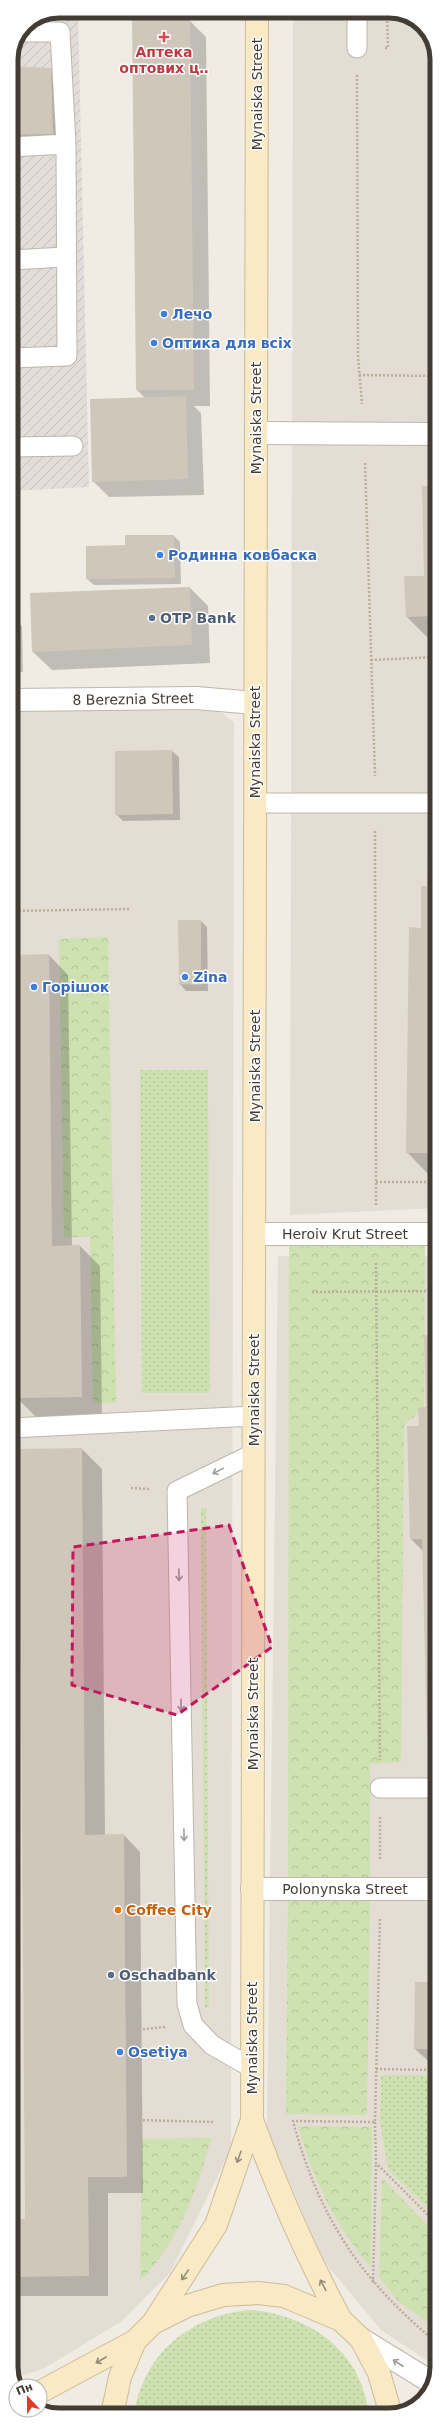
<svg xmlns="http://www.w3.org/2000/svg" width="448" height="2426" font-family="'DejaVu Sans',sans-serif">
  <defs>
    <pattern id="industrial-furrows" width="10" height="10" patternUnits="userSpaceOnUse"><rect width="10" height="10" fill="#e2ddd9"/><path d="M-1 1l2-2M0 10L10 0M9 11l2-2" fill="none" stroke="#c3bfbb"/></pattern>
    <pattern id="grass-dots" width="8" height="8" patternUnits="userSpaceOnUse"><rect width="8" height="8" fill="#cee1b0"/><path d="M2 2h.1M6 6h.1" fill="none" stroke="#b2c298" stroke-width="1.8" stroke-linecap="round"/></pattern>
    <pattern id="forest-crowns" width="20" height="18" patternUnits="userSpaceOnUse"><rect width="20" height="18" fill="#cee1b0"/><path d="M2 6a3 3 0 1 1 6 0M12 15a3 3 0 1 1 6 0" fill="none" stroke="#b2c298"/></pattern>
  </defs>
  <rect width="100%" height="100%" fill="#f0ece4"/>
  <path fill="#e4ddd3" d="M 293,11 L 395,11 L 423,25 L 437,53 L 437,1208 L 290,1215 Z
    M 215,708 L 234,722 L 231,2149 L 170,2273 L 122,2321 L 43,2369 L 14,2378 L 11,2373 L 11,712 Z
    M 278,1256 L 437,1256 L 437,2367 L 381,2330 L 323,2260 L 267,2130 Z"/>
  <path fill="url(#industrial-furrows)" d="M 59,11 L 78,11 L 89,487 L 11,491 L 11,59 L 25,25 Z"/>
  <path fill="url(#grass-dots)" d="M 140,1070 L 208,1070 L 210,1393 L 142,1393 Z
    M 201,1508 L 206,1508 L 209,2008 L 205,2008 Z
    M 381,2075 L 437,2075 L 437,2217 L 388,2170 L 380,2122 Z
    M 252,2310 C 312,2316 362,2352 369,2415 L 134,2415 C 143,2353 192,2314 252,2310 Z"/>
  <path fill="url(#forest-crowns)" d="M 108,937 L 116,1403 L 93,1403 L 90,1237 L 64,1237 L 59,939 Z
    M 289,1232 L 425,1232 L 424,1408 L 404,1425 L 401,1762 L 370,1764 L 370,1880 L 288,1880 Z
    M 288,1896 L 370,1896 L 367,2115 L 286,2114 Z
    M 298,2126 L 372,2127 L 371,2267 C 336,2228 312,2176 298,2126 Z
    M 211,2138 C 198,2189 178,2243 140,2281 L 142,2139 Z
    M 382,2178 L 437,2235 L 437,2329 L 398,2301 L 379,2277 Z"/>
  <path fill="#0003" d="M 190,21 L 206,37 L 210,406 L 194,406 L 201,413 L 204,495 L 109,497 L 93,481 L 145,398 L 137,390 Z
    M 11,67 L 50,69 L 57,76 L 60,140 L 11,142 Z
    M 437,258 L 437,319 L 429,311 Z
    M 437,487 L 437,636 L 427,637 L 407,617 L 425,577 Z
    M 174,536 L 180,542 L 181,584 L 94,585 L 87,579 L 126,546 Z
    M 190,588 L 208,606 L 210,663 L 52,670 L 33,652 Z
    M 11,616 L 22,626 L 23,672 L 11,673 Z
    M 172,751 L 179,757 L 180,820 L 123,821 L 116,814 Z
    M 437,837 L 437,1173 L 427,1173 L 407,1152 L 422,929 Z
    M 179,921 L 201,921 L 207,927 L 208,991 L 186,991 L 180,984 Z
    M 49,955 L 68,975 L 72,1247 L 80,1246 L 100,1266 L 102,1417 L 37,1418 L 17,1398 L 15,1258 L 11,1258 L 11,956 Z
    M 437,1336 L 437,1746 L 428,1736 L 423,1551 L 411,1539 L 420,1426 L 427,1408 Z
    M 82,1449 L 102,1469 L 105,1836 L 124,1835 L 140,1852 L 143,2193 L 108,2193 L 108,2296 L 11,2296 L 11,2220 L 26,2220 Z
    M 437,1915 L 437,2069 L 415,2049 L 433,1983 Z"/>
  <path fill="#d0c7bb" d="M 132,20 L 190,20 L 194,390 L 136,390 Z
    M 11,66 L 51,68 L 53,134 L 11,135 Z
    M 429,257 L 437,257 L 437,312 L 428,312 Z
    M 186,396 L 188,479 L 92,482 L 90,399 Z
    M 422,486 L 437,486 L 437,616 L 406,617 L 404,576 L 424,576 Z
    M 125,535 L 174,535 L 175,578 L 86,579 L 86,546 L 125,545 Z
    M 190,587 L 192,645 L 32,652 L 30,593 Z
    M 172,750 L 173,814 L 115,815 L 115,751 Z
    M 428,836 L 437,836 L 437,1153 L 406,1153 L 409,927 L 421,928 L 421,886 L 427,886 Z
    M 178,920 L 201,920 L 201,985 L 179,984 Z
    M 49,954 L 52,1246 L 80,1245 L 82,1397 L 16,1398 L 14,1238 L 11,1238 L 11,955 Z
    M 424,1335 L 437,1335 L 437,1736 L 427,1737 L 422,1539 L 410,1539 L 407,1426 L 419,1426 L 418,1408 L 426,1407 Z
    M 82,1448 L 85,1835 L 124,1834 L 127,2177 L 88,2177 L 89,2276 L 11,2277 L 11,2219 L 25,2219 L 19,1449 Z
    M 432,1914 L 437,1914 L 437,2049 L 414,2049 L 415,1982 L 432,1982 Z"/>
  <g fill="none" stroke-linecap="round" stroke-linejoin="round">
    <g stroke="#bdb6ab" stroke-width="21">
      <path id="lane" d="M 357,48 L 357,11
        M 11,147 L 66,144
        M 11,260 L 65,257
        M 11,358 L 67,356 L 66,144 L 60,32 L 22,32
        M 11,447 L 73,446
        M 255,803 L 437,803
        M 11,1428 L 254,1416
        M 380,1788 L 437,1788
        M 252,2068 L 212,2045 L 193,2025 L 187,2004 L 177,1491 L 253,1454"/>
    </g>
    <g stroke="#bdb6ab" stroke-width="24">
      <path id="street" d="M 256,433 L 437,434
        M 11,700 L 196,698 L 255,703
        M 254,1234 L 437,1234
        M 252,1889 L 437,1889
        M 361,2339 L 431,2382"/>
    </g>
    <g stroke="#ccbb97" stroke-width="24">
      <path id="secondary" d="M 252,2120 C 278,2192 305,2253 341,2320
        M 153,2323 L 216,2225 L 252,2120 L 257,11
        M 40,2392 L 135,2341
        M 112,2415 L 120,2377 L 135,2341 L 153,2323 L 187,2306 L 223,2295 L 258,2293 L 284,2296 L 341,2320 L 361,2339 L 379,2373 L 391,2415"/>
    </g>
    <path stroke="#bbad9a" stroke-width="2.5" stroke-dasharray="2 2" stroke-linecap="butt" d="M 385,48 L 388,48 L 387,11
      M 357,75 L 358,356 L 362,404
      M 359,375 L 437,376
      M 365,463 L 375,776
      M 371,660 L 437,657
      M 375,831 L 376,1206
      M 11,911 L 129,909
      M 376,1182 L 437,1182
      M 376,1263 L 380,1760
      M 312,1292 L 437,1291
      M 131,1488 L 149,1489
      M 380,1817 L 380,1860
      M 380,1919 L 375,2122 L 293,2121 C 319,2218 360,2279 437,2343
      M 135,2030 L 165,2027
      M 376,2069 L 437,2070
      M 135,2120 L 213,2122
      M 375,2122 L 376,2163 L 437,2224
      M 373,2283 L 376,2164"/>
    <use href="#lane" stroke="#fff" stroke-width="19"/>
    <use href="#street" stroke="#fff" stroke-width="22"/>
    <use href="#secondary" stroke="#f9e9c5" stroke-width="22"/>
  </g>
  <defs><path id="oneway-shaft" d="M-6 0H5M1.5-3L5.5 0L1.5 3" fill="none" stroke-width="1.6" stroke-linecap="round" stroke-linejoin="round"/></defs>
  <g stroke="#a09e9a">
    <use href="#oneway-shaft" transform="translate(218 1471) rotate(154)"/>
    <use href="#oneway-shaft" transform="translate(179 1575) rotate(89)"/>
    <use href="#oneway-shaft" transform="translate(181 1705) rotate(89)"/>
    <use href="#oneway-shaft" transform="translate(184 1835) rotate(89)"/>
    <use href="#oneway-shaft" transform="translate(398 2363) rotate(-147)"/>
  </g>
  <g stroke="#948a76">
    <use href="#oneway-shaft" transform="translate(239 2157) rotate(109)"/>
    <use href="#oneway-shaft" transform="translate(185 2275) rotate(124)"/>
    <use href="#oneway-shaft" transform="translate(323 2285) rotate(-118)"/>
    <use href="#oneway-shaft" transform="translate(101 2360) rotate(150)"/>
  </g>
  <path fill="#c2185b" fill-opacity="0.2" stroke="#c2185b" stroke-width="3" stroke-dasharray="8 5" stroke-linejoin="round" d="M 229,1525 L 272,1647 L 177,1715 L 72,1685 L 73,1547 Z"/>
  <path fill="#e0444e" stroke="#fff" stroke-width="1.5" d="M162 31h4v4h4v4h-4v4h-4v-4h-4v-4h4z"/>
  <g fill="#3f7fe0" stroke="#fff" stroke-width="1.5">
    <circle cx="164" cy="314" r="4"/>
    <circle cx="154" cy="343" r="4"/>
    <circle cx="160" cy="555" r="4"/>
    <circle cx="185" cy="977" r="4"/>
    <circle cx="34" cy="987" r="4"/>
    <circle cx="120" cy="2052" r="4"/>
  </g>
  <g fill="#5c6f8a" stroke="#fff" stroke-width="1.5">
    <circle cx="152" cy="618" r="4"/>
    <circle cx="111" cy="1975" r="4"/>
  </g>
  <circle fill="#e8710a" stroke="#fff" stroke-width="1.5" cx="118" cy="1910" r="4"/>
  <g text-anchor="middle" stroke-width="3" stroke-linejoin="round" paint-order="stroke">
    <g font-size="14" font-weight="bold" fill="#be3a42" stroke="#fff">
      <text x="164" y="57">Аптека<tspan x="164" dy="16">оптових ц‥</tspan></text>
    </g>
    <g font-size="14" fill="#423c35" stroke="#fff">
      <text transform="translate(257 94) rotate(-90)" y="5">Mynaiska Street</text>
      <text transform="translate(256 418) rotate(-90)" y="5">Mynaiska Street</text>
      <text transform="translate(133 699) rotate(-1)" y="5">8 Bereznia Street</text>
      <text transform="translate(255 742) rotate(-90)" y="5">Mynaiska Street</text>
      <text transform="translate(255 1066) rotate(-90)" y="5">Mynaiska Street</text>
      <text x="345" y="1239">Heroiv Krut Street</text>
      <text transform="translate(254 1390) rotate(-90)" y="5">Mynaiska Street</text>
      <text transform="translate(253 1714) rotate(-90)" y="5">Mynaiska Street</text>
      <text x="345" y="1894">Polonynska Street</text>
      <text transform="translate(252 2038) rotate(-90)" y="5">Mynaiska Street</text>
    </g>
    <g font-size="14" font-weight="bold" fill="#366cbe" stroke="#fff" text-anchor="start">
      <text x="172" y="319">Лечо</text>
      <text x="162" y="348">Оптика для всіх</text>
      <text x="168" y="560">Родинна ковбаска</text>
      <text x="193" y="982">Zina</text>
      <text x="42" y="992">Горішок</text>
      <text x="128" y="2057">Osetiya</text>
    </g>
    <g font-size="14" font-weight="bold" fill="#4e5e75" stroke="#fff" text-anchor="start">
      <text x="160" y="623">OTP Bank</text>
      <text x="119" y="1980">Oschadbank</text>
    </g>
    <g font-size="14" font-weight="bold" fill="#c56008" stroke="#fff" text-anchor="start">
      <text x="126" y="1915">Coffee City</text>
    </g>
  </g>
  <path d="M0 0H448V2426H0ZM59 18H389A41 41 0 0 1 430 59V2367A41 41 0 0 1 389 2408H59A41 41 0 0 1 18 2367V59A41 41 0 0 1 59 18Z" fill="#fff" fill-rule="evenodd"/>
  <path fill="none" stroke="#423c35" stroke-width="5" d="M59 18H389A41 41 0 0 1 430 59V2367A41 41 0 0 1 389 2408H59A41 41 0 0 1 18 2367V59A41 41 0 0 1 59 18Z"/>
  <g transform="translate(28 2398) rotate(338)"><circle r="19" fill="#ffffff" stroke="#b3b1ae"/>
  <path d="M0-3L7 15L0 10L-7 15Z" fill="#e53826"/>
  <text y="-6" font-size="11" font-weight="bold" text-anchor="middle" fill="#423c35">Пн</text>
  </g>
</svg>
